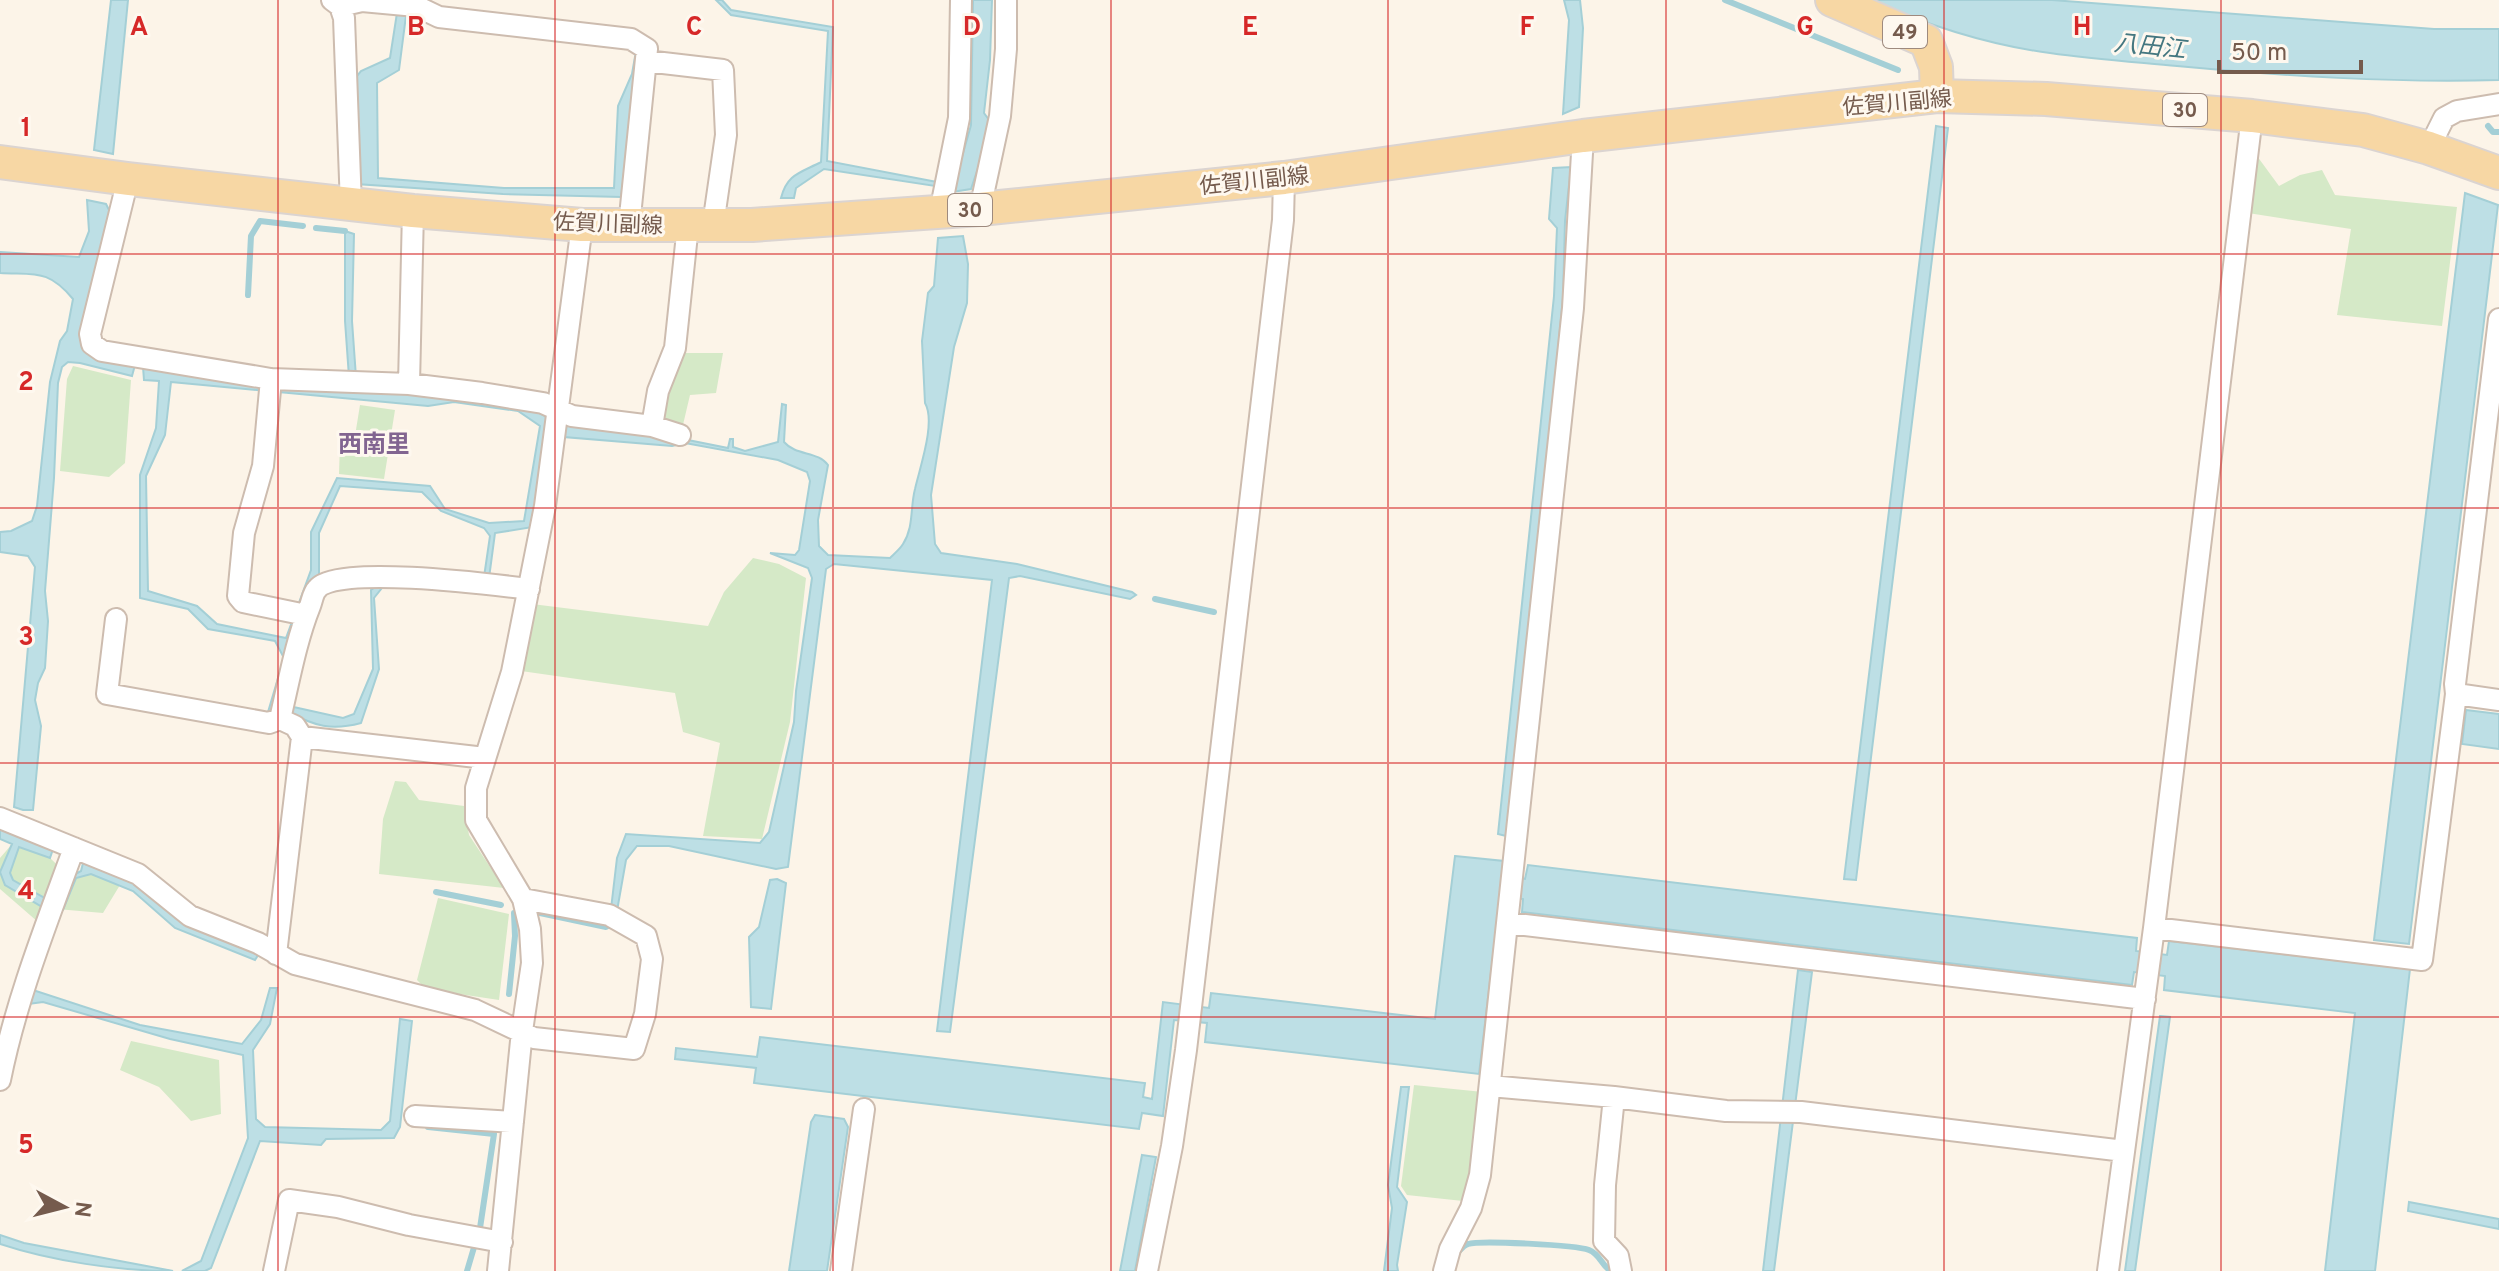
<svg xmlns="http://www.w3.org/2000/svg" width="2499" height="1271" font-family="Overpass,'Noto Sans JP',sans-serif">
  <rect width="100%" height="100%" fill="#fcf4e8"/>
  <path fill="#d5e9c7" d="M 2257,156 L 2279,186 L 2300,175 L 2322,170 L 2335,195 L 2457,207 L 2442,326 L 2337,315 L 2351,229 L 2248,213 Z
    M 679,353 L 723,353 L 716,393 L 690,395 L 682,429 L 659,424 L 663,394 Z
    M 73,366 L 131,380 L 125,463 L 109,477 L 60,471 L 67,379 Z
    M 360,405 L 395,410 L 384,479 L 339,474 L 340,444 L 354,442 Z
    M 753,558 L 779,564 L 806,578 L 790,722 L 762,839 L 703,836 L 720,743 L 683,732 L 675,693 L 521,671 L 532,604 L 708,626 L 724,592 Z
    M 395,781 L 406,782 L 419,800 L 464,806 L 469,835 L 504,888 L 379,874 L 383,819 Z
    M 12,844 L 50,858 L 70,877 L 76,878 L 91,874 L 120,885 L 103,913 L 45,908 L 38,922 L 0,889 L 0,858 Z
    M 438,898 L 509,914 L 499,1000 L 426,989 L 417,980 Z
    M 131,1041 L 219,1060 L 221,1114 L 191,1121 L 159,1087 L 120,1070 Z
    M 1414,1085 L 1483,1092 L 1471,1177 L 1463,1201 L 1407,1195 L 1401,1186 Z"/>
  <path fill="#bddfe5" stroke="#a4cfd6" stroke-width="2" fill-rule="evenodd" d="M 111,0 L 128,0 L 113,154 L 94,150 Z
    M 399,0 L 408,0 L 399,70 L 377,83 L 378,178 L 504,188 L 614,188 L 618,106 L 632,74 L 636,51 L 639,52 L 621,197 L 503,194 L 356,184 L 352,82 L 361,71 L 390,58 Z
    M 716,0 L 722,0 L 731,10 L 833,27 L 827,161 L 937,182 L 935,186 L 824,169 L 796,188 L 794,198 L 781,198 C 787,174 800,173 821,162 L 828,31 L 731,15 Z
    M 973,0 L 992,0 L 990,60 L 984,113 L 989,120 L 978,168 L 971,189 L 952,192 L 971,125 Z
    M 1564,0 L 1580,0 L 1583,28 L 1579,107 L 1563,114 L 1569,20 Z
    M 1870,0 L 2052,0 L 2434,29 L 2499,29 L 2499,80 C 2391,83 2285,76 2177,66 C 2135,62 2092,59 2050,53 C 1989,45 1927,25 1870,0 Z
    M 1936,126 L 1948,128 L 1856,880 L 1844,879 Z
    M 1571,167 L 1565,221 L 1563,298 L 1510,837 L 1498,834 L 1554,296 L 1557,228 L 1549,219 L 1553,168 Z
    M 2465,193 L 2498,205 L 2409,944 L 2374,940 Z
    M 87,200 L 106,204 L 112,216 L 84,314 L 82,335 L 135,365 L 132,376 L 80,363 L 68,362 L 62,367 L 58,383 L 54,478 L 45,591 L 48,621 L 45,668 L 38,683 L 35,700 L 41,726 L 33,810 L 23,810 L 14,807 L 35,567 L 28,556 L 0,552 L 0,532 L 11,531 L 32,521 L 37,506 L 50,382 L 60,341 L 67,331 L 73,299 C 48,269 36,275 0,273 L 0,252 L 79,257 L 89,231 Z
    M 345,231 L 354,234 L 352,321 L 356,377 L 349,377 L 345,321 Z
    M 963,236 L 968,264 L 967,303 L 954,347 L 931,495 L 935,544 L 941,553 L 1017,564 L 1132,592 L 1136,595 L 1130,599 L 1020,576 L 1009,578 L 950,1032 L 937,1031 L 992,580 L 834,564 L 826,569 L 788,867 L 776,869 L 669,846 L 637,846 L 626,860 L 617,911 L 611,909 L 617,858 L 626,834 L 760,843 L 769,832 L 794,722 L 796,691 L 812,578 L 808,568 L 770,553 L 795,555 L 799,550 L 810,481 L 807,472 L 778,460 L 685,443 L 672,446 L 564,437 L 567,422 L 683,439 L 728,448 L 730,439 L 733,439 L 733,447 L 745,451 L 778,442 L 782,404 L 786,405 L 784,442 C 796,456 818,451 828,465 L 818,520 L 819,546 L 828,555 L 890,558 C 894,554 900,549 903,544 C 914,527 910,508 915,489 C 920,467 936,422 925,403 L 922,341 L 928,293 L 934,286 L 938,238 Z
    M 143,367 C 188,373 233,381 278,386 C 320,390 532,392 550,421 L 533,527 L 495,533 L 489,578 L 484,577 L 490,536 L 484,528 L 441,511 L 422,492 L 340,486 L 319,533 L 319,577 L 274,714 L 268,712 L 284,658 L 275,641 L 208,629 L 188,609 L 140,598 L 140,475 L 156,428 L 159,381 L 144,380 ZM 171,382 L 428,406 L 454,402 L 518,411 L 540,426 L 524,521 L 489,523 L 445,509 L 430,486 L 337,478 L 311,532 L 311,570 L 286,638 L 217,624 L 197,606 L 148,591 L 146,476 L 165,435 Z
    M 380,584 L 485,594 L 404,587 L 382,588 L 374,598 L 379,669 L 361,723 C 331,731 315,726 288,712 L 289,706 L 343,718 L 354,714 L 373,669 L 371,590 Z
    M 2466,710 L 2499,714 L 2499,749 L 2462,744 Z
    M 0,829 L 53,849 L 50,858 L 19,847 L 10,873 L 13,880 L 48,900 L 44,908 L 5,885 L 0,872 L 12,844 L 0,839 Z
    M 1455,856 L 1504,861 L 1503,876 L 1525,879 L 1528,865 L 2137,938 L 2136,951 L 2167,955 L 2169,941 L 2410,969 L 2375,1271 L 2325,1271 L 2355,1013 L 2164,990 L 2165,976 L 2134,972 L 2132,985 L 1522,912 L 1523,899 L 1500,896 L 1479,1074 L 1205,1042 L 1207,1023 L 1174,1020 L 1163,1116 L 1142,1113 L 1139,1129 L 754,1083 L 756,1068 L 675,1059 L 676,1048 L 757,1057 L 760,1037 L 1145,1083 L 1143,1097 L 1152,1099 L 1163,1002 L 1209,1008 L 1211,993 L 1435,1019 Z
    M 83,863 L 138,884 L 260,952 L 255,960 L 175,928 L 133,891 L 91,874 L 76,878 L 63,910 L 56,909 L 70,877 L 81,871 Z
    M 777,879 L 786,883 L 771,1009 L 751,1007 L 749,937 L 759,927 L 770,880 Z
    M 1798,970 L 1812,972 L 1774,1271 L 1763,1271 Z
    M 270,988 L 277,988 L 270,1024 L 253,1050 L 256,1119 L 265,1127 L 381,1130 L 390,1121 L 400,1019 L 412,1021 L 400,1127 L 394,1138 L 326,1139 L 321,1145 L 260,1141 L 211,1268 L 205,1271 L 182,1271 L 201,1261 L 248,1138 L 243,1055 L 170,1039 L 43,1002 L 28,1004 L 33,990 L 140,1025 L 242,1044 L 261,1020 Z
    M 2160,1016 L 2170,1017 L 2135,1271 L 2125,1271 Z
    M 1401,1087 L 1409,1087 L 1397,1187 L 1407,1202 L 1397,1265 L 1398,1271 L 1384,1271 L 1392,1208 L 1388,1185 Z
    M 815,1115 L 844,1119 L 848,1127 L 827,1271 L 789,1271 L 811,1122 Z
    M 1142,1155 L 1156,1157 L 1135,1271 L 1120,1271 Z
    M 2409,1202 L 2499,1219 L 2499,1229 L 2408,1211 Z
    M 0,1235 L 24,1243 L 173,1271 C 119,1271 51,1261 0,1244 Z"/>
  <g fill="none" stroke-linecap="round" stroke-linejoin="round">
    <path stroke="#a4cfd6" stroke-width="6" d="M 1725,0 L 1898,70
      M 2488,126 L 2493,132 L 2499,132
      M 316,228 L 345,231
      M 248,295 L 251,236 L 260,221 L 303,226
      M 1155,599 L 1214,612
      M 436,892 L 501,905
      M 540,913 L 606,927 L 611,924
      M 509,994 L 515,936 L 514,913
      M 0,1032 L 1,1032
      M 428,1127 L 494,1134 L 480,1228
      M 1458,1252 C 1461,1249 1464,1245 1468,1244 C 1480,1240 1576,1245 1589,1250 C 1600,1254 1602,1266 1611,1271
      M 467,1271 L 475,1244"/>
    <g stroke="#cdbcaf" stroke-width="24">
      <path id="street" d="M 332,0 L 340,6 L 344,18 L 351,206
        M 416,0 L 416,6 L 439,17 L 631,39 L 647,49 L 629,226
        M 340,6 L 362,1 L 416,6
        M 646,61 L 723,70 L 726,135 L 713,225
        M 2429,148 L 2444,118 L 2457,111 L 2499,104
        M 128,179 L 90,334 L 92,344 L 102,351 L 271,379 L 409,384 L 482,393 L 543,403 L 572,416 L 652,426 L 658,391 L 675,348 L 688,225
        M 980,209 L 1000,116 L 1006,49 L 1006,0
        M 940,212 L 959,118 L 961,0
        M 271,379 L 263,466 L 244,533 L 238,596 L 243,602 L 306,615
        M 409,384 L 413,211
        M 652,426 L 680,435
        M 116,619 L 107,694 L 269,723 L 280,719
        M 2456,694 L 2455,684 L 2499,319
        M 302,737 L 485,758
        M 0,818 L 138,874 L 190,916 L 258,943 L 295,964 L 475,1010 L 534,1038 L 634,1049 L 645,1014 L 652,959 L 646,936 L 609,915 L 523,899
        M 1508,923 L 2145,999
        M 2154,928 L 2422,960 L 2456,694 L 2499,700
        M 276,954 L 302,737 L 295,726 L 280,719 C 289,681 296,641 310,606 C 312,601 313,593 317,589 C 335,564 496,585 529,589
        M 0,1080 C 16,1000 46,925 74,848
        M 1490,1086 L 1614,1097 L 1726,1111 L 1801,1112 L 2124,1151
        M 1614,1097 L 1605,1185 L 1604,1241 L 1618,1256 L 1621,1271
        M 415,1116 L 513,1122
        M 274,1271 L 289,1200 L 338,1207 L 409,1225 L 502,1242
        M 498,1271 L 522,1031 L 532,963 L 530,929 L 523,899 L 476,820 L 476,788 L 512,672 L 545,506 L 582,225
        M 841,1271 L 864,1109
        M 1147,1271 L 1172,1146 L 1186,1050 L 1283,220 L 1284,178
        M 1444,1271 L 1450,1249 L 1471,1208 L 1480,1175 L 1573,308 L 1583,136
        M 2108,1271 L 2154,928 L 2252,116"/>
    </g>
    <g stroke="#dbd4d1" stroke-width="36">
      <path id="primary" d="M 1832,0 L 1926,41 L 1936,67 L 1937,96
        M 0,162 L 128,179 L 413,211 L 582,225 L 752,225 L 980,209 L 1284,178 L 1583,136 L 1937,96 L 2046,99 L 2252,116 L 2363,130 L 2429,148 L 2499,173"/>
    </g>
    <use href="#street" stroke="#fff" stroke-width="20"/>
    <use href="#primary" stroke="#f7d7a4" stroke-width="32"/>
  </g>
  <path fill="none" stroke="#d62828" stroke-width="2" stroke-opacity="0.55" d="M 278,0 L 278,1271M 555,0 L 555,1271M 833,0 L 833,1271M 1111,0 L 1111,1271M 1388,0 L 1388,1271M 1666,0 L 1666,1271M 1944,0 L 1944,1271M 2221,0 L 2221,1271M 0,254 L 2499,254M 0,508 L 2499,508M 0,763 L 2499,763M 0,1017 L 2499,1017"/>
  <g text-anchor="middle" stroke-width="6" stroke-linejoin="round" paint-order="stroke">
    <g fill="#fef8ef" stroke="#9e8a7e" stroke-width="2">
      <rect x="1883" y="16" width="44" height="32" rx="6"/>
      <rect x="2163" y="94" width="44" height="32" rx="6"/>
      <rect x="948" y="194" width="44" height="32" rx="6"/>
    </g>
    <g font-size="20" font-weight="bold" fill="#755b4d">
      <text x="1905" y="39">49</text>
      <text x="2185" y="117">30</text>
      <text x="970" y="217">30</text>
    </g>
    <g font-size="22" fill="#755b4d" stroke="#fef8ef">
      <text transform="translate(1897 102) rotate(-5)" y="8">佐賀川副線</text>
      <text transform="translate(1254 180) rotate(-6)" y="8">佐賀川副線</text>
      <text transform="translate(608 223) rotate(2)" y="8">佐賀川副線</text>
    </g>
    <g font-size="24" font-style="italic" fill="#447780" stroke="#fef8ef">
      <text transform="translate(2150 46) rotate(6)" y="8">八田江</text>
    </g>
    <g font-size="24" font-weight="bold" fill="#826591" stroke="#fef8ef">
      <text x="374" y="452">西南里</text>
    </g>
  </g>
  <g font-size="26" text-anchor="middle" font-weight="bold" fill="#d62828" stroke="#fef8ef" stroke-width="6" stroke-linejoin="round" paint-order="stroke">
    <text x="139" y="35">A</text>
    <text x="416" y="35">B</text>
    <text x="694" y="35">C</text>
    <text x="972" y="35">D</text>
    <text x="1250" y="35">E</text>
    <text x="1527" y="35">F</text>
    <text x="1805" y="35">G</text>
    <text x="2082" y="35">H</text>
    <text x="26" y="136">1</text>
    <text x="26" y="390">2</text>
    <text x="26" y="645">3</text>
    <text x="26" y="899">4</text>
    <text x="26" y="1153">5</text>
  </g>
  <g transform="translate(64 1207) rotate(97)" stroke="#fef8ef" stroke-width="6" paint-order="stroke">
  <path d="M0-6L14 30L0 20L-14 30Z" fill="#755b4d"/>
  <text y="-12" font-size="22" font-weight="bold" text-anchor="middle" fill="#755b4d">N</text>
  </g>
  <path d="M2219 60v12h142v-12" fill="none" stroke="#755b4d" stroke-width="4"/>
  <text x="2231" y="60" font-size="24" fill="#755b4d" stroke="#fef8ef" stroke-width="6" paint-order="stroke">50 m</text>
</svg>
